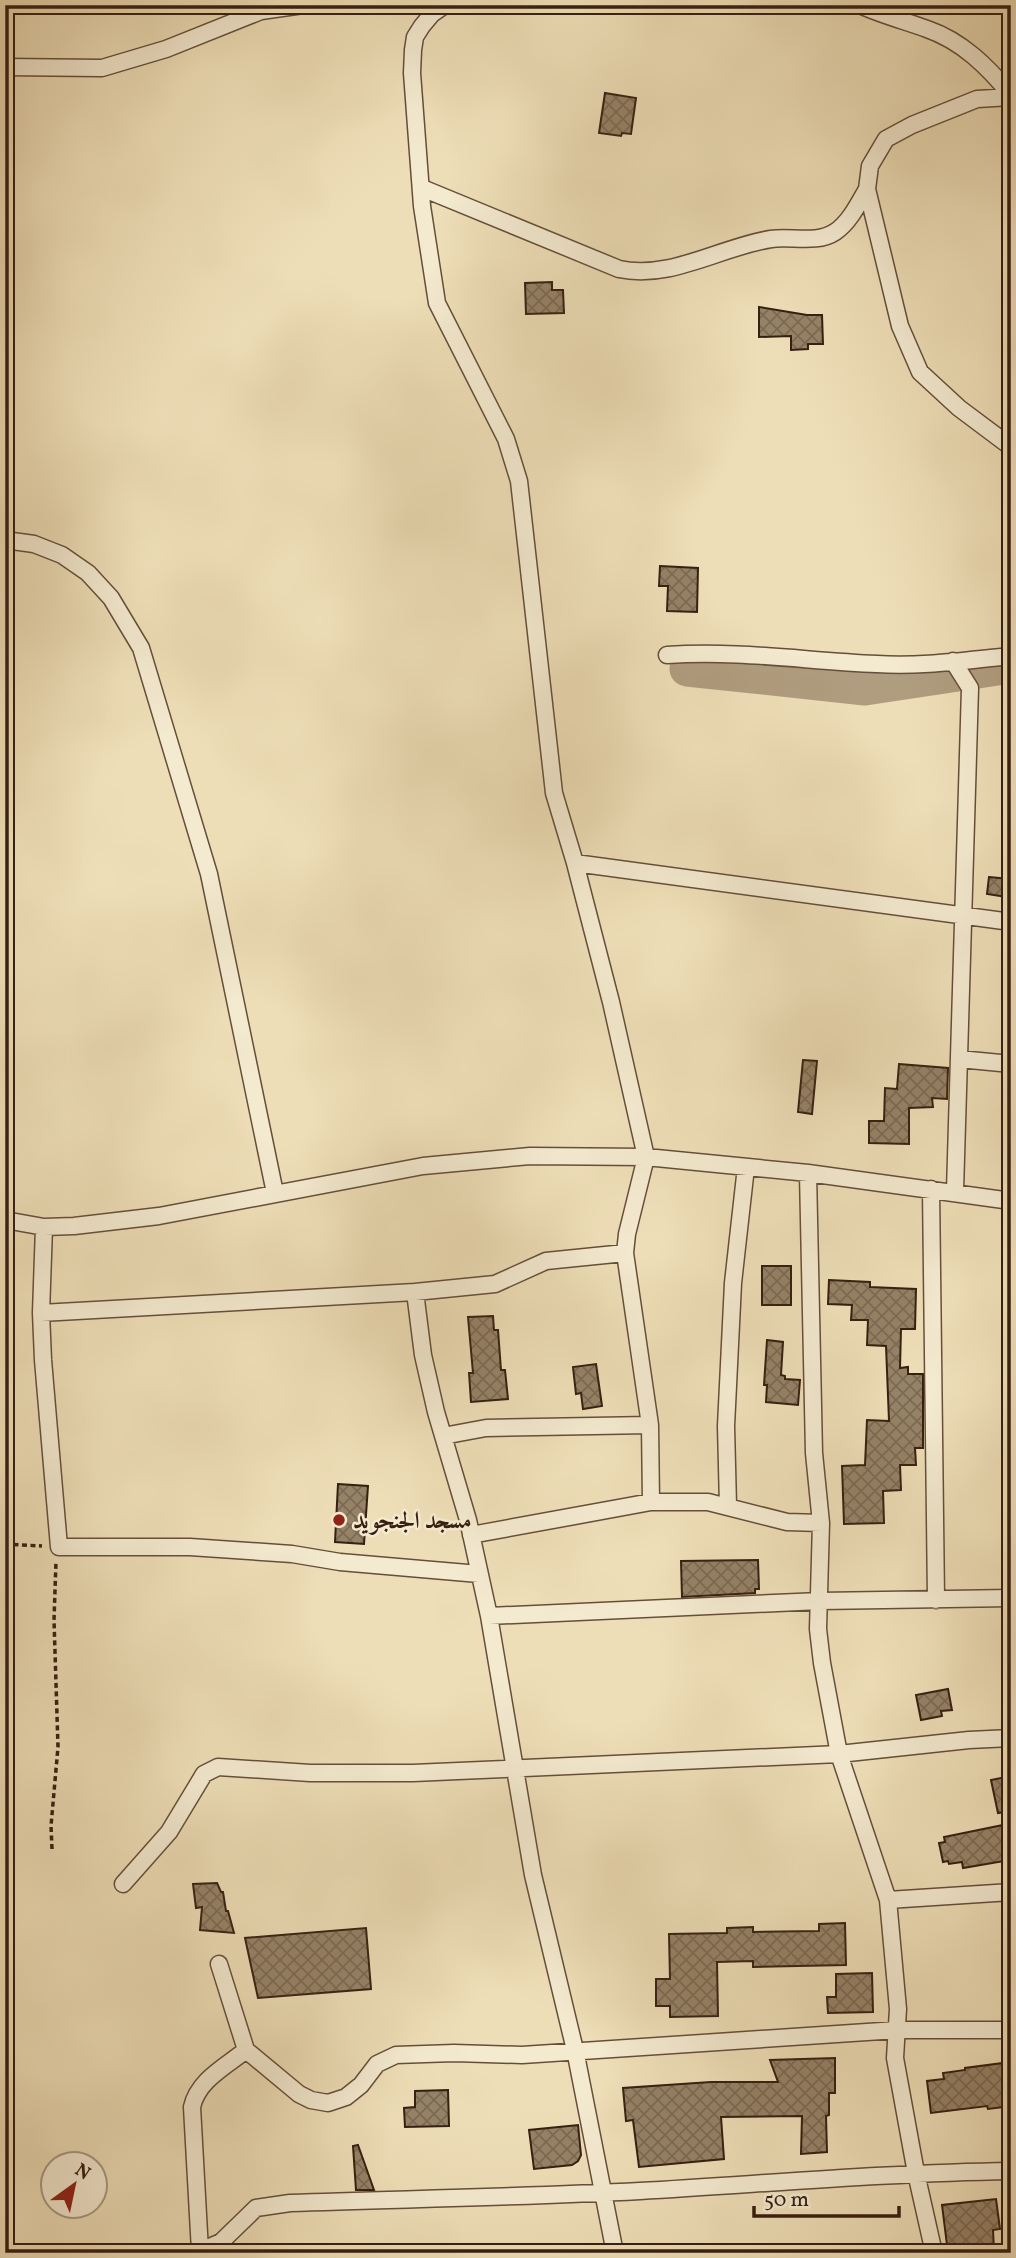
<svg xmlns="http://www.w3.org/2000/svg" width="1016" height="2258" font-family="Vollkorn,Amiri,serif">
  <defs>
    <pattern id="building-cross-hatch" width="8" height="8" patternUnits="userSpaceOnUse" patternTransform="scale(1.75)"><rect width="8" height="8" fill="#968267"/><path d="M0 0l8 8M0 8l8-8" fill="none" stroke="#7b6a53"/></pattern>
  </defs>
  <rect width="100%" height="100%" fill="#eedeb7"/>
  <filter id="stains"><feTurbulence type="fractalNoise" baseFrequency=".00286" numOctaves="4"/><feColorMatrix values="0 0 0 0 .2 0 0 0 0 .09 0 0 0 0 .02 0 0 0 .5 -.17"/></filter>
  <radialGradient id="worn" r=".72"><stop offset=".6" stop-color="#630" stop-opacity="0"/><stop offset="1" stop-color="#630" stop-opacity=".3"/></radialGradient>
  <g fill="none" stroke-linecap="round" stroke-linejoin="round">
    <path stroke="#b09d7f" stroke-width="35" d="M 687,669 L 865,688 L 1011,666"/>
  </g>
  <path fill="url(#building-cross-hatch)" stroke="#371f11" stroke-width="2" d="M 605,93 L 636,98 L 631,134 L 622,133 L 621,136 L 599,133 Z
    M 552,282 L 552,290 L 563,290 L 564,313 L 526,314 L 525,283 Z
    M 759,307 L 807,315 L 822,315 L 823,344 L 808,344 L 808,349 L 791,350 L 791,336 L 759,337 Z
    M 660,566 L 698,568 L 697,612 L 667,611 L 668,586 L 659,586 Z
    M 989,877 L 1009,879 L 1007,897 L 987,894 Z
    M 803,1060 L 817,1061 L 812,1114 L 798,1112 Z
    M 899,1064 L 948,1068 L 947,1099 L 932,1098 L 933,1107 L 909,1108 L 909,1144 L 869,1143 L 869,1121 L 884,1121 L 885,1088 L 897,1089 Z
    M 762,1266 L 791,1266 L 791,1305 L 762,1305 Z
    M 829,1280 L 870,1282 L 870,1287 L 916,1289 L 915,1329 L 901,1329 L 900,1368 L 908,1367 L 908,1374 L 923,1374 L 923,1448 L 915,1448 L 916,1465 L 900,1465 L 901,1490 L 883,1491 L 884,1523 L 844,1524 L 842,1466 L 865,1465 L 867,1420 L 889,1421 L 886,1346 L 867,1345 L 868,1320 L 851,1320 L 852,1305 L 828,1304 Z
    M 493,1316 L 494,1330 L 498,1330 L 501,1370 L 505,1370 L 508,1399 L 471,1402 L 469,1373 L 473,1373 L 468,1317 Z
    M 767,1340 L 783,1342 L 781,1375 L 785,1376 L 785,1379 L 800,1380 L 798,1405 L 766,1402 L 767,1385 L 764,1385 Z
    M 596,1364 L 602,1406 L 583,1409 L 581,1393 L 576,1394 L 573,1367 Z
    M 338,1484 L 368,1486 L 364,1544 L 335,1542 Z
    M 758,1560 L 759,1589 L 755,1589 L 755,1593 L 682,1597 L 681,1561 Z
    M 948,1689 L 952,1710 L 941,1711 L 942,1716 L 921,1720 L 916,1695 Z
    M 1011,1776 L 1011,1811 L 998,1813 L 991,1780 Z
    M 1003,1825 L 1010,1860 L 963,1868 L 962,1862 L 949,1864 L 948,1861 L 943,1862 L 939,1843 L 945,1842 L 944,1837 Z
    M 217,1883 L 221,1892 L 223,1892 L 226,1911 L 228,1911 L 234,1933 L 200,1930 L 202,1907 L 196,1908 L 193,1884 Z
    M 845,1923 L 846,1965 L 753,1967 L 753,1961 L 717,1962 L 718,2016 L 670,2017 L 670,2006 L 656,2006 L 656,1979 L 670,1979 L 669,1934 L 727,1933 L 727,1928 L 753,1927 L 753,1932 L 819,1931 L 819,1924 Z
    M 366,1928 L 371,1989 L 258,1998 L 245,1938 Z
    M 872,1973 L 873,2012 L 828,2013 L 827,1997 L 836,1997 L 836,1974 Z
    M 835,2058 L 835,2093 L 829,2093 L 829,2115 L 826,2116 L 827,2152 L 801,2154 L 802,2116 L 721,2117 L 724,2159 L 639,2167 L 633,2120 L 626,2121 L 623,2088 L 711,2082 L 778,2082 L 770,2060 Z
    M 1011,2062 L 1011,2106 L 988,2109 L 987,2106 L 931,2113 L 927,2081 L 944,2079 L 943,2073 L 965,2070 L 965,2068 Z
    M 448,2090 L 449,2126 L 405,2127 L 404,2108 L 415,2107 L 415,2091 Z
    M 578,2125 L 581,2155 L 578,2161 L 572,2165 L 534,2169 L 529,2130 Z
    M 358,2145 L 374,2190 L 356,2190 L 353,2146 Z
    M 996,2199 L 1000,2229 L 993,2230 L 994,2250 L 948,2253 L 942,2205 Z"/>
  <g fill="none" stroke-linecap="round" stroke-linejoin="round">
    <g stroke="#654f3a" stroke-width="19">
      <path id="street" d="M 445,5 L 432,14 L 422,26 L 415,37 L 413,50 L 412,73 L 422,206 L 437,303 L 506,439 L 519,481 L 554,793 L 575,863 L 611,1002 L 646,1157 L 627,1234 L 625,1253 L 650,1425 L 651,1502 L 471,1535
        M 860,5 C 882,15 905,21 927,29 C 962,41 988,67 1011,95
        M 5,67 L 102,68 L 166,49 L 261,11 L 303,5
        M 1011,97 L 977,99 L 912,125 L 886,139 L 870,166 L 867,189 L 900,326 L 920,372 L 959,408 L 1011,447
        M 422,188 L 619,269 C 671,280 720,247 771,239 C 791,236 817,244 835,232 C 849,223 859,203 867,189
        M 5,540 L 34,544 L 62,555 L 88,573 L 111,598 L 141,648 L 209,874 L 275,1193
        M 667,655 C 738,650 806,661 877,664 C 921,667 967,660 1011,656
        M 953,661 L 970,688 L 955,1191
        M 575,863 L 1011,922
        M 959,1059 L 1011,1064
        M 808,1173 L 814,1453 L 821,1523 L 818,1629 L 822,1663 L 839,1754 L 888,1900 L 898,2009 L 895,2058 L 916,2173 L 934,2253
        M 931,1189 L 936,1600
        M 5,1220 L 44,1227 L 74,1226 L 159,1216 L 423,1166 L 530,1156 L 646,1157 L 808,1173 L 1011,1201
        M 44,1227 L 41,1313 L 43,1360 L 59,1547 L 190,1547 L 292,1554 L 340,1562 L 479,1574
        M 415,1292 L 423,1355 L 436,1412 L 468,1520 L 489,1616 L 533,1875 L 575,2050 L 615,2253
        M 41,1313 L 415,1292 L 495,1284 L 546,1261 L 625,1253
        M 443,1436 L 486,1428 L 650,1425
        M 651,1502 L 708,1502 L 787,1522 L 821,1523
        M 728,1506 L 726,1426 L 733,1283 L 746,1167
        M 489,1616 L 820,1601 L 1011,1598
        M 123,1884 L 169,1832 L 204,1774 L 218,1767 L 310,1773 L 413,1773 L 839,1754 L 969,1740 L 1011,1738
        M 888,1900 L 1011,1892
        M 219,1964 L 246,2050 L 299,2094 L 311,2100 L 328,2103 L 346,2097 L 361,2085 L 377,2064 L 396,2055 L 454,2053 L 522,2055 L 897,2030 L 1011,2030
        M 246,2050 C 225,2067 198,2080 192,2107 L 200,2251 L 221,2242 L 256,2208 L 290,2203 C 406,2199 523,2197 640,2191 C 763,2184 887,2173 1011,2171"/>
    </g>
    <path stroke="#371f11" stroke-width="3.5" stroke-dasharray="5 3.5" stroke-linecap="butt" d="M 5,848 L 11,848
      M 5,1544 L 42,1546
      M 52,1849 L 51,1826 L 58,1747 L 54,1620 L 56,1561
      M 155,2253 L 183,2251"/>
    <use href="#street" stroke="#f4ead0" stroke-width="16"/>
  </g>
  <circle fill="#8f2418" stroke="#f4ead0" stroke-width="2.5" cx="339" cy="1520" r="7"/>
  <g text-anchor="middle" stroke-width="5" stroke-linejoin="round" paint-order="stroke">
    <g font-size="24" font-weight="bold" fill="#371f11" stroke="#f4ead0" text-anchor="start">
      <text x="353" y="1528">مسجد الجنجويد</text>
    </g>
  </g>
  <rect width="1016" height="2258" fill="none" stroke="#eedeb7" stroke-width="28"/>
  <rect x="7" y="7" width="1002" height="2244" fill="none" stroke="#371f11" stroke-width="3.5"/>
  <rect x="14" y="14" width="988" height="2230" fill="none" stroke="#371f11" stroke-width="2"/>
  <g transform="translate(74 2185) rotate(33)"><circle r="33" fill="#f4ead0" stroke="#a89984" stroke-width="2"/>
  <path d="M0-5L12 26L0 18L-12 26Z" fill="#8f2418"/>
  <text y="-10" font-size="19" font-weight="bold" text-anchor="middle" fill="#371f11">N</text>
  </g>
  <path d="M754 2206v10h145v-10" fill="none" stroke="#371f11" stroke-width="3.5"/>
  <text x="764" y="2206" font-size="21" fill="#371f11" stroke="#f4ead0" stroke-width="5" paint-order="stroke">50 m</text>
  <rect width="100%" height="100%" filter="url(#stains)"/>
  <rect width="100%" height="100%" fill="url(#worn)"/>
</svg>
